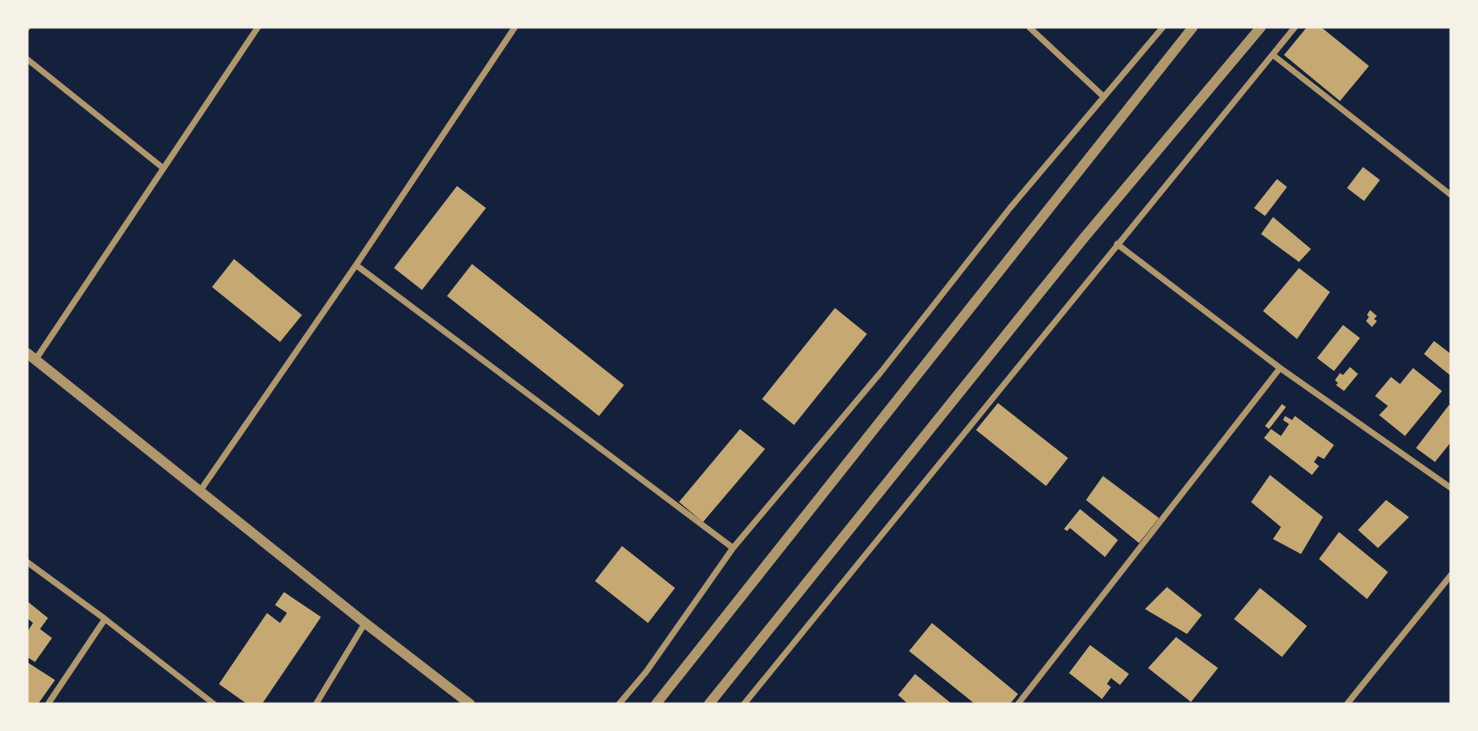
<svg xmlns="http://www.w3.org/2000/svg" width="1478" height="731" font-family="Roboto,sans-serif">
  <rect width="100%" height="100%" fill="#14213d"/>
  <path fill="#c6a872" d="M 1307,27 L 1321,27 L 1369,66 L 1340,101 L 1284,55 Z
    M 1363,167 L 1380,180 L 1364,201 L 1347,188 Z
    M 1277,179 L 1287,187 L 1265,216 L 1254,208 Z
    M 457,186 L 486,208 L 422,290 L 394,268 Z
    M 1273,217 L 1311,249 L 1299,262 L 1261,234 Z
    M 234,259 L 302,315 L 280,342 L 212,287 Z
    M 472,264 L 624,385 L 599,416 L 447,296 Z
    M 1299,268 L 1330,292 L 1297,339 L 1263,311 Z
    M 835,308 L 867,334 L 794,425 L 762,399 Z
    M 1370,310 L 1377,316 L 1374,319 L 1377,321 L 1372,327 L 1366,321 L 1369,317 L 1367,315 Z
    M 1343,325 L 1360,338 L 1334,371 L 1317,358 Z
    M 1434,341 L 1451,354 L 1451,376 L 1424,354 Z
    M 1350,367 L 1358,374 L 1344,391 L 1336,385 L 1338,383 L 1335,380 L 1340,373 L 1343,375 Z
    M 1413,368 L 1442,391 L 1405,436 L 1379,415 L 1388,406 L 1375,396 L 1391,377 L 1400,384 Z
    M 998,403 L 1068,458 L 1046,486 L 976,430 Z
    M 1282,404 L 1286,407 L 1269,429 L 1265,426 Z
    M 1449,405 L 1451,407 L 1451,442 L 1435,462 L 1416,448 Z
    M 1285,416 L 1292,420 L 1295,416 L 1334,445 L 1324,459 L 1318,456 L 1314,462 L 1319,466 L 1312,475 L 1264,438 L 1271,429 L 1281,436 L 1289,424 L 1283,420 Z
    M 740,429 L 765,449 L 703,522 L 679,502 Z
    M 1270,475 L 1323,517 L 1301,554 L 1273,539 L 1281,527 L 1251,502 Z
    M 1103,476 L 1159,518 L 1139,543 L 1086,500 Z
    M 1386,500 L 1409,517 L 1378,548 L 1358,530 Z
    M 1080,509 L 1118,540 L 1105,557 L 1070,528 L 1067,531 L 1064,529 Z
    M 1339,532 L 1388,572 L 1367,599 L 1319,559 Z
    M 622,546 L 675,588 L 648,623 L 595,581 Z
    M 1167,587 L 1202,615 L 1187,634 L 1145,609 Z
    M 1260,588 L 1307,626 L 1282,657 L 1234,619 Z
    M 284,592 L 321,617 L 262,704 L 247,704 L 219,684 L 267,613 L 280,623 L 287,613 L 275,605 Z
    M 27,601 L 48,618 L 40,629 L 52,638 L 35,662 L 27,657 L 27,632 L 33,623 L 27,618 Z
    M 932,623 L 1018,694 L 1010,704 L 975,704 L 909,651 Z
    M 1176,637 L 1218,668 L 1191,702 L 1148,668 Z
    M 1090,645 L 1129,674 L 1120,685 L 1111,678 L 1107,684 L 1111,687 L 1102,699 L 1069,673 Z
    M 27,662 L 55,680 L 38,704 L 27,704 Z
    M 915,674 L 952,704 L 908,704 L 898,695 Z"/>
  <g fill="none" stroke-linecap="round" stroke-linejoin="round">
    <path stroke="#b1986c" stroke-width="6" d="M 1029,27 L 1104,97
      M 27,28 L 28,27
      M 1273,55 L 1451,195
      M 27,59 L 163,168
      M 1117,244 L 1280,368 L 1451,488
      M 356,265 L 733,548
      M 36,359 L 258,27
      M 200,491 L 356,265 L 515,27
      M 27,562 L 105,619 L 214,704
      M 48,704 L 105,619
      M 316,704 L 365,623
      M 619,704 L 646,672 L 733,548 L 881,372 L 1010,208 L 1163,27
      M 744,704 L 1295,27
      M 1018,704 L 1280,368
      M 1347,704 L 1451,575"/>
    <path stroke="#b1986c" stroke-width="10" d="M 27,353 L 365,623 L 470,704
      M 656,704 L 1193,27
      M 709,704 L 1083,239 L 1261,27"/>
  </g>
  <rect width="1478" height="731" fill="none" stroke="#f6f1e7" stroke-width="57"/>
</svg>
